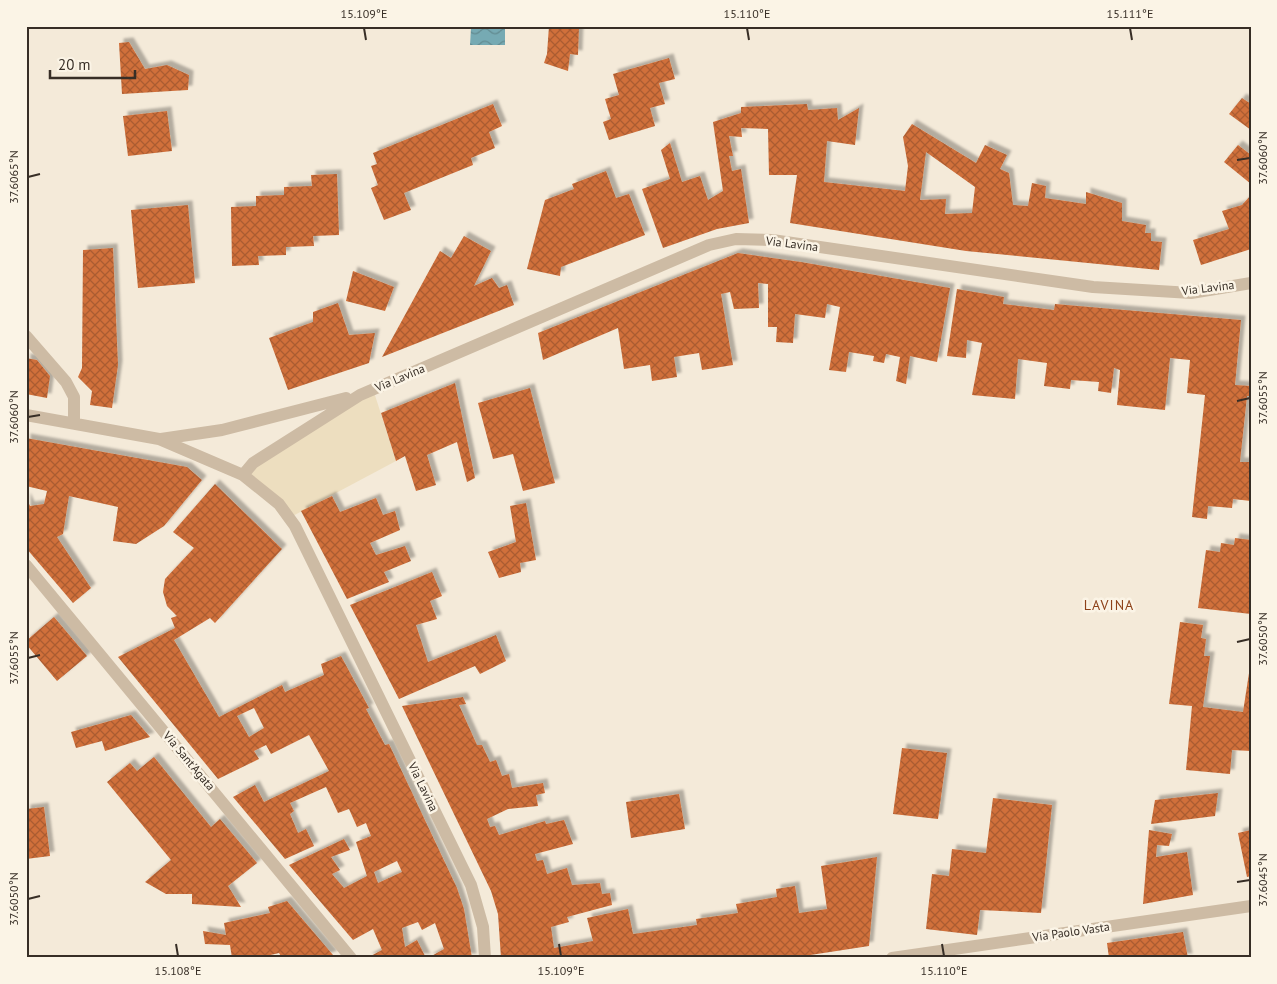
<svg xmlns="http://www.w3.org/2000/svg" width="1277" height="984" font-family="'PT Sans',sans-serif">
  <defs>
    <pattern id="water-waves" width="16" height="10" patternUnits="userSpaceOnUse" patternTransform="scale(1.25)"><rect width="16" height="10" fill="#76aab3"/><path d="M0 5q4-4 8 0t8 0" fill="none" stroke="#628b91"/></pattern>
    <pattern id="building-cross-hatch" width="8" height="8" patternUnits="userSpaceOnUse" patternTransform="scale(1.25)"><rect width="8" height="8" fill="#d06f3a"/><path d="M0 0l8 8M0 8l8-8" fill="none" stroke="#aa5c31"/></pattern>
    <filter id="shadow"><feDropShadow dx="4.5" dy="-4.5" stdDeviation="1" flood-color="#0004"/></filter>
  </defs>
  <rect width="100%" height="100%" fill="#f4ead9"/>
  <path fill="#eddebf" d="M 373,389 L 396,461 L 289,518 L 243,475 Z"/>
  <path fill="url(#water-waves)" d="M 471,28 L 505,28 L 505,45 L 470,45 Z"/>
  <path fill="url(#building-cross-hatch)" fill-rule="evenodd" filter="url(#shadow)" d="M 549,26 L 579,26 L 578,55 L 570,54 L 568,71 L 544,63 L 547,54 Z
    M 129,42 L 145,69 L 167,65 L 189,75 L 188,90 L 122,94 L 119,43 Z
    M 669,58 L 675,79 L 659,83 L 665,104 L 650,108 L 655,126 L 609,140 L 603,122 L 611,119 L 605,99 L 619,95 L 613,74 Z
    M 1242,98 L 1251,104 L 1251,130 L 1229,114 Z
    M 493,104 L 502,126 L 489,132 L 495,148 L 471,158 L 473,165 L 404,193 L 411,210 L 384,220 L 371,188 L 378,185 L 371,166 L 377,164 L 373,153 Z
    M 807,104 L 808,110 L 837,108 L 838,120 L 859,108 L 855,145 L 827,141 L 824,182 L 905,191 L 908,166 L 903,137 L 912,124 L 976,163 L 985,145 L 1007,155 L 1000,169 L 1009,173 L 1013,205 L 1028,206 L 1032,183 L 1046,186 L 1045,198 L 1086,204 L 1086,192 L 1122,203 L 1122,221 L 1146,225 L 1145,233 L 1151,233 L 1151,241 L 1162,242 L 1159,270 L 966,251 L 790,223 L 797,175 L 769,175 L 768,129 L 741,128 L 742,137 L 729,136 L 733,156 L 729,156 L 732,171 L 741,169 L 749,223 L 717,229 L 663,248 L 642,189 L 670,179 L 661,150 L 670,143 L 682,182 L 700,176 L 708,200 L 723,191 L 713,122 L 741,113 L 741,107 ZM 926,152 L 975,187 L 972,213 L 945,214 L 946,199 L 920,200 Z
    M 167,111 L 172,151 L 128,156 L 123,116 Z
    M 1238,145 L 1251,155 L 1251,184 L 1224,162 Z
    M 606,171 L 616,198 L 629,194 L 645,235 L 561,267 L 560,276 L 527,269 L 545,200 L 574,189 L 572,184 Z
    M 337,174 L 339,235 L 313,236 L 314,246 L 286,247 L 286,255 L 258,256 L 259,265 L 232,266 L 231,207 L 256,206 L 256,196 L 284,195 L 284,187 L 312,186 L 311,175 Z
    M 1251,195 L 1251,249 L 1201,265 L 1193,240 L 1229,229 L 1222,211 L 1242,205 Z
    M 188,205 L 195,283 L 138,288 L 131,210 Z
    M 464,236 L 491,251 L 474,286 L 492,278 L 499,288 L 507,285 L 514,305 L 382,357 L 440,251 L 451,258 Z
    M 113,248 L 118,365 L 112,408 L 90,405 L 92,391 L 78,377 L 82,368 L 83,250 Z
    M 738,253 L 801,262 L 950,288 L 937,362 L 910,356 L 906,384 L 896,381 L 900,357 L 886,354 L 884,363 L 873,361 L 874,356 L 849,352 L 846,372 L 829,370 L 840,307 L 827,304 L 825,318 L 795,314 L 793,343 L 776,342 L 777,327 L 768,327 L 768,284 L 758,283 L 759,308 L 734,309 L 730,292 L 721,294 L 733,365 L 702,370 L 699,353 L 674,357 L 677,377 L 652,381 L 650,365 L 624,369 L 618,328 L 543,360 L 538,333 Z
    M 353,271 L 394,287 L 385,311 L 346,301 Z
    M 957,289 L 1004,297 L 1003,304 L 1054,310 L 1055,304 L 1241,320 L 1235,385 L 1251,386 L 1251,396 L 1247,396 L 1240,462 L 1251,462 L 1251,501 L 1233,499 L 1232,508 L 1208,506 L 1207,519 L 1192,517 L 1205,395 L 1187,393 L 1190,360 L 1170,358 L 1165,410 L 1117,405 L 1120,370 L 1114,368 L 1111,393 L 1098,391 L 1099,382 L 1071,380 L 1070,389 L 1044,386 L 1047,363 L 1018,359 L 1015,399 L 972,395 L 982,343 L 967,340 L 966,358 L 947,356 Z
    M 338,303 L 349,335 L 375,333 L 369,363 L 288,390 L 269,338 L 313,322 L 313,312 Z
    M 26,358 L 37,360 L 50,376 L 47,398 L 26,394 Z
    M 455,383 L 475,478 L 467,482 L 457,442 L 427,455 L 436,485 L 416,491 L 405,456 L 396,461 L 381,413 Z
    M 530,388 L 555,483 L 523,491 L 513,454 L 493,459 L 478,403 Z
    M 26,438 L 187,467 L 202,480 L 164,526 L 136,544 L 113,541 L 118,507 L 69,496 L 63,534 L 57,537 L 91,588 L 73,603 L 26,548 L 26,497 L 30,506 L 44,504 L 47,491 L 26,486 Z
    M 215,484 L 282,549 L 215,623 L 210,618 L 174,640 L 219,717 L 282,685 L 285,692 L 324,675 L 321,664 L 341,656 L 369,708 L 366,709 L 385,745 L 389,744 L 457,888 L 464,909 L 472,958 L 428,958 L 444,949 L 435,923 L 422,930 L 418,922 L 402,928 L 405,947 L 417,940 L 426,958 L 367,958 L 382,950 L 373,929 L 353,940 L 289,865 L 344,839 L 350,850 L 331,857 L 340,870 L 332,874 L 344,888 L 367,876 L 356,842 L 371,836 L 366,823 L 357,827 L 349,809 L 338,813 L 326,787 L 290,803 L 294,811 L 290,814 L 298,833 L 306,829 L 314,846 L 285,859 L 233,797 L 255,785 L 264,802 L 329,771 L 309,735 L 271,754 L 266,745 L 254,751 L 259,759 L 218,779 L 118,657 L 175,628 L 171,618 L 177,616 L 167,606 L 163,592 L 165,579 L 194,548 L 173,532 ZM 254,708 L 264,728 L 249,737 L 237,716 ZM 397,861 L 402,872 L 378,883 L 374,872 Z
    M 332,496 L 340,512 L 376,498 L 383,515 L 395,511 L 400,530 L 370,543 L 376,555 L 405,546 L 411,561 L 384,572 L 389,582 L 347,599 L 301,511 Z
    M 526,503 L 536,560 L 520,563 L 521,572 L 499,578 L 488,552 L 516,542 L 510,506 Z
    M 1235,538 L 1251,540 L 1251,614 L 1198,608 L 1206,550 L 1220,552 L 1221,543 L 1234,545 Z
    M 432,572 L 442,596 L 430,601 L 437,619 L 416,625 L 428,662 L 496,635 L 506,661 L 480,674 L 475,666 L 399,699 L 350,605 Z
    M 54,617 L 87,656 L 57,681 L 26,644 L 26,641 Z
    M 1180,622 L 1203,625 L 1201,638 L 1206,639 L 1204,656 L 1210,656 L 1203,707 L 1243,712 L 1251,660 L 1251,751 L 1232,750 L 1230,774 L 1186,770 L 1192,706 L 1169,704 Z
    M 463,697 L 466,704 L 459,705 L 477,745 L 482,745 L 490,762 L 496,760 L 502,776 L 509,774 L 512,788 L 543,783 L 545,793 L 536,795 L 538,806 L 508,809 L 487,819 L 490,827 L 495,826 L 499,835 L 545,821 L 546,824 L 564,820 L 573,844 L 535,854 L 537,861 L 543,860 L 547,874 L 567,868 L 572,885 L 600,883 L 602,894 L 610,893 L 612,905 L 567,917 L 569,922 L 551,927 L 554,948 L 593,941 L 587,918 L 628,909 L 633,934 L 697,925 L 696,919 L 738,913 L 736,904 L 777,897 L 776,889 L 795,886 L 799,913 L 827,909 L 821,866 L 877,857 L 869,946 L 791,958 L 501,958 L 498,914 L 491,891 L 402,706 Z
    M 131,715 L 150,737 L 105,751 L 102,741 L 76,748 L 71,732 Z
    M 902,748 L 947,753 L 938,819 L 893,814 Z
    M 154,757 L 211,827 L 220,819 L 257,863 L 228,886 L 241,907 L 192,904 L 192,894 L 166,894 L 145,882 L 171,860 L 107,782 L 130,763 L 137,771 Z
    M 1218,793 L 1215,816 L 1151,824 L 1155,800 Z
    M 679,794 L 685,829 L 631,838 L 626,802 Z
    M 993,798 L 1052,805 L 1041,913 L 980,910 L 977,935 L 926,929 L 932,874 L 949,876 L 952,849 L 986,853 Z
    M 44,807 L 50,856 L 26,859 L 26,809 Z
    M 1149,830 L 1172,834 L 1169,846 L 1157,845 L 1156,857 L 1187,852 L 1193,895 L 1143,904 Z
    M 1251,830 L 1251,876 L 1247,877 L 1238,833 Z
    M 287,901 L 333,955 L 324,958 L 282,958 L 279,953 L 258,958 L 232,958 L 230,945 L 205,944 L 203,931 L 226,935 L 224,923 L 270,913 L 268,907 Z
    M 1183,932 L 1188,958 L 1109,958 L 1107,943 Z"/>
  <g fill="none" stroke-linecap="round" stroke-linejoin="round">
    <path stroke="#cdbba4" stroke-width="12" d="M 26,336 L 66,382 L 74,397 L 74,423
      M 26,415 L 159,439 L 243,475 L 279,504 L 295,526 L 471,885 L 483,927 L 485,958
      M 161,439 L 222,430 L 346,398
      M 243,475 L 253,463 L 360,395 L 709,245 L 736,239 L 772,240 L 1093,287 L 1191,293 L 1251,283
      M 26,565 L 351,958
      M 892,958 L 1251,906"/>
  </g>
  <path fill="none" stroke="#372e26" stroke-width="2" d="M 364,28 L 366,40M 747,28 L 749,40M 1130,28 L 1132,40M 1237,160 L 1250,158M 28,177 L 40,174M 1237,401 L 1250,398M 28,417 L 40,415M 1237,642 L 1250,639M 28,658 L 40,655M 1237,882 L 1250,880M 28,899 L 40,896M 176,944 L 178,956M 559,944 L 561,956M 942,944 L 944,956"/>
  <g text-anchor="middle" stroke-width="5" stroke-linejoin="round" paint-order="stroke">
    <g font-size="12" fill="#372e26" stroke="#fbf4e6">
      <text transform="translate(792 244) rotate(7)" y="4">Via Lavina</text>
      <text transform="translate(1208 288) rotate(-7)" y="4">Via Lavina</text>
      <text transform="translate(400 378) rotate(-23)" y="4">Via Lavina</text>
      <text transform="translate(189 761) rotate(50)" y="4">Via Sant'Agata</text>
      <text transform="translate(423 787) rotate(64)" y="4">Via Lavina</text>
      <text transform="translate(1071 932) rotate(-8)" y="4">Via Paolo Vasta</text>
    </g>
    <g font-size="14" letter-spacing="1" fill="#8d4118" stroke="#fbf4e6">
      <text x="1109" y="610">LAVINA</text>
    </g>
  </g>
  <rect width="1277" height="984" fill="none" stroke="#fbf4e6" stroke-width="55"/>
  <path d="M50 70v8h85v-8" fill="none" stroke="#372e26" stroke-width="2.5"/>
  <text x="58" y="70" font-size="15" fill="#372e26" stroke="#fbf4e6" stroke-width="4" paint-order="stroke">20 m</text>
  <rect x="28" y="28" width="1222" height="928" fill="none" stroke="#372e26" stroke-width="2"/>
  <g font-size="12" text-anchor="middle" fill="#372e26">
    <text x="364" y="18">15.109°E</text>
    <text x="747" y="18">15.110°E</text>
    <text x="1130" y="18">15.111°E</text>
    <text transform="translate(1263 158) rotate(-90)" y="4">37.6060°N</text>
    <text transform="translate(14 177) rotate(-90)" y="4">37.6065°N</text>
    <text transform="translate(1263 398) rotate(-90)" y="4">37.6055°N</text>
    <text transform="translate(14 417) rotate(-90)" y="4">37.6060°N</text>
    <text transform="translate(1263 639) rotate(-90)" y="4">37.6050°N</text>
    <text transform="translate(14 658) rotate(-90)" y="4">37.6055°N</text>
    <text transform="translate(1263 880) rotate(-90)" y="4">37.6045°N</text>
    <text transform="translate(14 899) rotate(-90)" y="4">37.6050°N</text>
    <text x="178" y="975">15.108°E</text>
    <text x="561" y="975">15.109°E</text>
    <text x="944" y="975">15.110°E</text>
  </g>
</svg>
